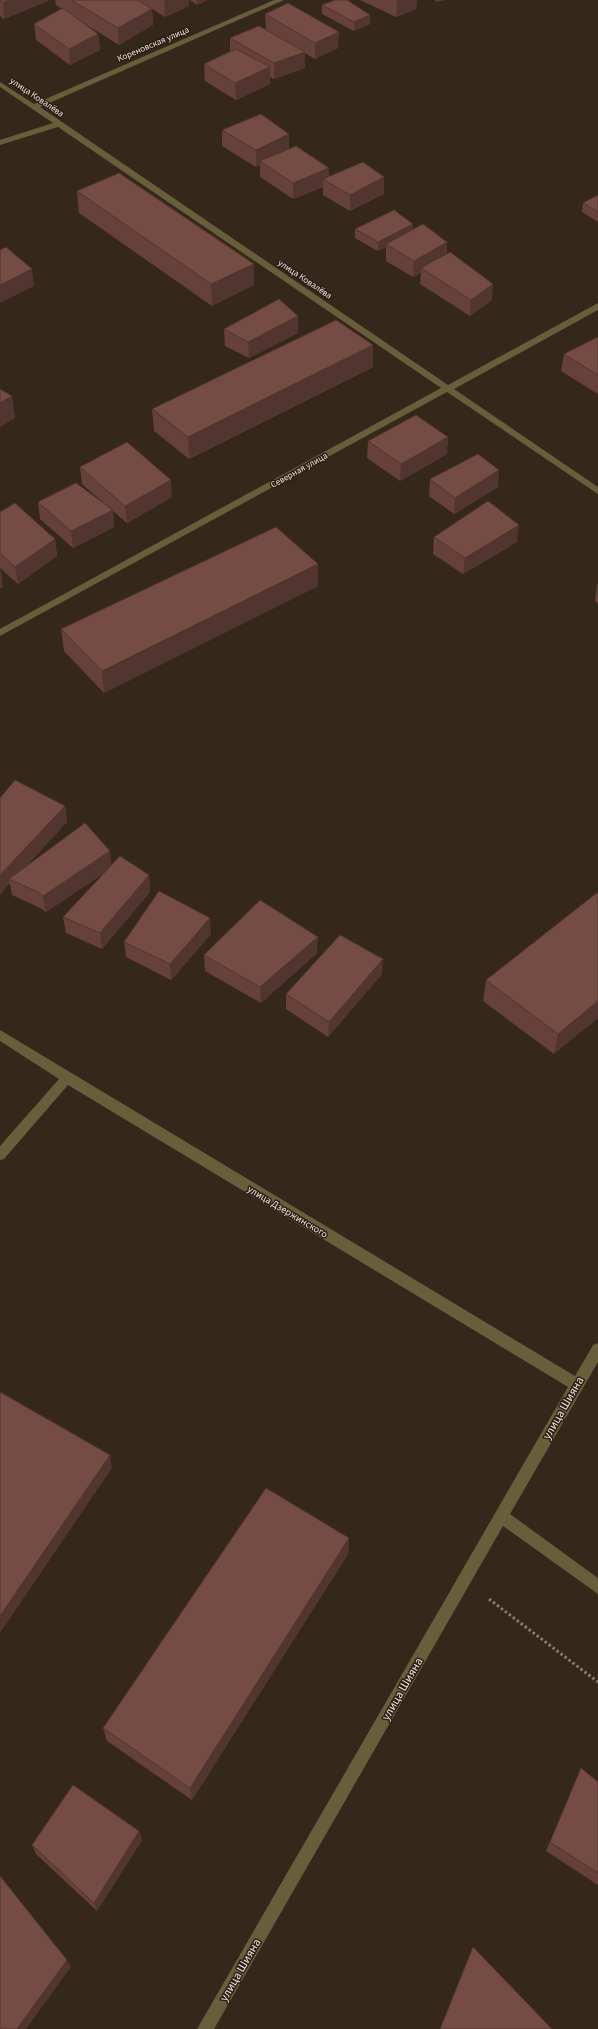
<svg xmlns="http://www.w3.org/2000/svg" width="598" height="2029" font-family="'Source Sans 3',sans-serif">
  <rect width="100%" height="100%" fill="#35281b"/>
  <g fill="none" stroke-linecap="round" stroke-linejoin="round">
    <path stroke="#897d73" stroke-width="3" stroke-dasharray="2.5 2.5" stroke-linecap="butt" d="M 489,1599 L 598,1682"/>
    <path fill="#675e3b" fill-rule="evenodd" d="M 274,0 L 284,0 L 40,107 L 448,385 L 598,303 L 598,310 L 454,389 L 598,487 L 598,494 L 447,392 L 0,636 L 0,629 L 441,388 L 58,127 L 0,145 L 0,140 L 53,123 L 0,87 L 0,82 L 34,104 Z
      M 0,1030 L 575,1376 L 593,1345 L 598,1343 L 598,1362 L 510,1514 L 598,1578 L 598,1594 L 503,1526 L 214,2029 L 197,2029 L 568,1387 L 68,1085 L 4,1159 L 0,1160 L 0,1146 L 59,1079 L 0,1041 Z"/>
  </g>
  <path fill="#65413a" d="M 0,0 L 48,0 L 48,1 L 4,19 L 0,16 Z
    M 55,0 L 189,0 L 189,6 L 165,17 L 152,9 L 153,25 L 119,45 L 77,19 L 98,34 L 100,50 L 70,65 L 36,40 L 34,24 L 62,9 L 56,5 Z
    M 190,0 L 207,0 L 197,5 Z
    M 360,0 L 417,0 L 416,9 L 396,17 Z
    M 434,0 L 445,0 L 438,2 Z
    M 322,5 L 370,24 L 354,31 L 322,14 Z
    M 265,14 L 338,48 L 315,59 L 305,53 L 305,68 L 274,79 L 270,77 L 270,84 L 236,100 L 205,81 L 204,64 L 230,51 L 230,38 L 266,30 Z
    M 222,130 L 289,149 L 329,168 L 329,176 L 384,194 L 350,211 L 323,195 L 323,187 L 293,199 L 260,177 L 260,165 L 256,167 L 222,146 Z
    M 77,191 L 254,285 L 212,306 L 79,213 Z
    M 598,195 L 598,222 L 582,212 L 583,203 Z
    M 355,229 L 413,229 L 447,242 L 447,254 L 492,300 L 470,316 L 420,284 L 421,273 L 413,277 L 386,261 L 386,247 L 378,251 L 355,238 Z
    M 224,329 L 298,333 L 249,358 L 225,346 Z
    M 598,337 L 598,394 L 561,371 L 564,354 Z
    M 373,367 L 189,459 L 154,431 L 152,409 Z
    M 448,437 L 447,454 L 400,481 L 367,458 L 368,441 Z
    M 80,467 L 172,497 L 127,523 L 113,511 L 114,527 L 73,548 L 40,519 L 38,502 L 108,507 L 82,484 Z
    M 430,479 L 498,487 L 454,514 L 429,496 Z
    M 0,512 L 55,539 L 57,556 L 18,584 L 0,568 Z
    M 434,537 L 517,542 L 463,574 L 433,554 Z
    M 318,564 L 318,586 L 104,693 L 64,651 L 61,629 Z
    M 597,584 L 598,584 L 598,604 L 595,601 Z
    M 0,798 L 65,806 L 67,822 L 25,867 L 111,866 L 149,875 L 150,892 L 102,949 L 66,933 L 63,917 L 107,871 L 46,912 L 40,908 L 12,895 L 10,883 L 0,894 Z
    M 598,892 L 554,1054 L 483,1001 L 486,980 Z
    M 211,934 L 171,980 L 126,957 L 124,942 Z
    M 317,953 L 261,1003 L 205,971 L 204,955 Z
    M 382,974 L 328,1037 L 286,1009 L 286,994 Z
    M 349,1538 L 348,1554 L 192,1800 L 107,1741 L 103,1728 Z
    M 581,1768 L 598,1782 L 598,1885 L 546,1851 Z
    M 139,1831 L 142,1840 L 97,1911 L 36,1854 L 32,1845 Z"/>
  <path fill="#52352f" d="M 10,0 L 48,0 L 48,1 L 4,19 L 3,3 Z
    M 167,0 L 189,0 L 189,6 L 165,17 L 164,1 Z
    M 197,0 L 207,0 L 197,5 Z
    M 400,0 L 417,0 L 416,9 L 396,17 L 397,1 Z
    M 439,0 L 445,0 L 438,2 Z
    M 152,9 L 153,25 L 119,45 L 118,28 Z
    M 370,15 L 370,24 L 354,31 L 354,22 Z
    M 339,32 L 338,48 L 315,59 L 315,43 Z
    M 98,34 L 100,50 L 70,65 L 69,49 Z
    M 305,52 L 305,68 L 274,79 L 274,63 Z
    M 270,67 L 270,84 L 236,100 L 235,83 Z
    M 289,134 L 289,151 L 260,161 L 260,165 L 256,167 L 256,150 Z
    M 329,168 L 329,182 L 323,179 L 323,187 L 293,199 L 293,183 Z
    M 384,177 L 384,194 L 350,211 L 350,195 Z
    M 413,224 L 413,233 L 386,244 L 386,247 L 378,251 L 378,242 Z
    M 447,242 L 446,258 L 421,268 L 421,273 L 413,277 L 414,261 Z
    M 254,264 L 254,285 L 212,306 L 211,284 Z
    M 32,269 L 34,286 L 0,303 L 0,285 Z
    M 493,284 L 492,300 L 470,316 L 471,300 Z
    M 298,316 L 298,333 L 249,358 L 248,342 Z
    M 373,345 L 373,367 L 189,459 L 188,437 Z
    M 12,396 L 15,418 L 0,427 L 0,403 Z
    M 448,437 L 447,454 L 400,481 L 401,464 Z
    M 499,470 L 498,487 L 454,514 L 455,498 Z
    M 171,480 L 172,497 L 127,523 L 125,506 Z
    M 113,510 L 114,527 L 73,548 L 71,531 Z
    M 519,525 L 517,542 L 463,574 L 465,558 Z
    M 55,539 L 57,556 L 18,584 L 15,567 Z
    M 318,564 L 318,586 L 104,693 L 102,671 Z
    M 1,570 L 3,587 L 0,589 L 0,571 Z
    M 65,806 L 67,822 L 13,881 L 9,879 L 10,883 L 0,894 L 0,875 Z
    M 110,851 L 112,868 L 46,912 L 43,896 Z
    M 149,875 L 150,892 L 102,949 L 100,933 Z
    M 210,918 L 211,934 L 171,980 L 170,964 Z
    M 318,937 L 317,953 L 261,1003 L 260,987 Z
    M 383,959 L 382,974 L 328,1037 L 329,1022 Z
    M 598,1001 L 598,1018 L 554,1054 L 558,1034 Z
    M 110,1455 L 112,1468 L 0,1633 L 0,1616 Z
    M 349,1538 L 348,1554 L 192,1800 L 190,1788 Z
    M 139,1831 L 142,1840 L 97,1911 L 94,1903 Z
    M 67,1960 L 71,1967 L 26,2029 L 17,2029 Z"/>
  <path fill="#754c43" stroke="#52352f" d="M 0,0 L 10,0 L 3,3 L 0,1 Z
    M 71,0 L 138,0 L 152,9 L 118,28 Z
    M 335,0 L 347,0 L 370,15 L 354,22 L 322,5 Z
    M 288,3 L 339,32 L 315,43 L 265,14 Z
    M 63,8 L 98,34 L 69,49 L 34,24 Z
    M 259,26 L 305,52 L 274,63 L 230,38 Z
    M 236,49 L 270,67 L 235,83 L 204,64 Z
    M 261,114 L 289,134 L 256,150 L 222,130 Z
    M 296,146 L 329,168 L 293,183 L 260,161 Z
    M 363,162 L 384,177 L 350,195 L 323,179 Z
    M 119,173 L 254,264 L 211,284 L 77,191 Z
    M 598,195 L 598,212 L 583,203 Z
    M 394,210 L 413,224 L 378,242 L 355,229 Z
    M 423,224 L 447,242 L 414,261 L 386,244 Z
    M 6,247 L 32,269 L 0,285 L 0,250 Z
    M 450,252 L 493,284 L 471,300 L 421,268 Z
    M 279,299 L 298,316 L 248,342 L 224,329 Z
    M 336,320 L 373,345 L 188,437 L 152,409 Z
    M 598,337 L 598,375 L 564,354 Z
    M 0,389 L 12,396 L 0,403 Z
    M 416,415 L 448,437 L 401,464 L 368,441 Z
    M 127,442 L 171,480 L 125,506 L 80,467 Z
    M 478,454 L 499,470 L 455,498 L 430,479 Z
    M 76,483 L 113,510 L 71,531 L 38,502 Z
    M 488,501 L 519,525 L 465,558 L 434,537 Z
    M 15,503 L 55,539 L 15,567 L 0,553 L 0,512 Z
    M 276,527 L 318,564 L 102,671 L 61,629 Z
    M 15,780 L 65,806 L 0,875 L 0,798 Z
    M 85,823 L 110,851 L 43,896 L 38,892 L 9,879 Z
    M 120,856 L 149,875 L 100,933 L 63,917 Z
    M 159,891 L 210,918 L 170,964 L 124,942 Z
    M 598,892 L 598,1001 L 558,1034 L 486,980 Z
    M 260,900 L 318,937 L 260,987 L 204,955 Z
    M 340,935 L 383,959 L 329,1022 L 286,994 Z
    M 0,1392 L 110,1455 L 0,1616 Z
    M 266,1488 L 349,1538 L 190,1788 L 103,1728 Z
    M 581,1768 L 598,1782 L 598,1873 L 550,1842 Z
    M 73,1785 L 139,1831 L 94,1903 L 32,1845 Z
    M 0,1876 L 67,1960 L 17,2029 L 0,2029 Z
    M 473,1947 L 552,2029 L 440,2029 Z"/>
  <g text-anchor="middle" stroke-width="3" stroke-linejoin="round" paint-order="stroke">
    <g font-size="9" fill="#ede4dc" stroke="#2b1e12">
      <text transform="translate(153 44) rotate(-23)" y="3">Кореновская улица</text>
      <text transform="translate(37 97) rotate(34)" y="3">улица Ковалёва</text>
      <text transform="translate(305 279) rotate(34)" y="3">улица Ковалёва</text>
      <text transform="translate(299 470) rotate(-29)" y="3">Северная улица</text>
    </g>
    <g font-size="10" fill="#ede4dc" stroke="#2b1e12">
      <text transform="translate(288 1211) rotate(31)" y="4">улица Дзержинского</text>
    </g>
    <g font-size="12" fill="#ede4dc" stroke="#2b1e12">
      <text transform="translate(563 1408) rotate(-60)" y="4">улица Шияна</text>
      <text transform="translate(402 1689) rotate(-60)" y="4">улица Шияна</text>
      <text transform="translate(240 1970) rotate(-60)" y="4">улица Шияна</text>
    </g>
  </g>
</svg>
